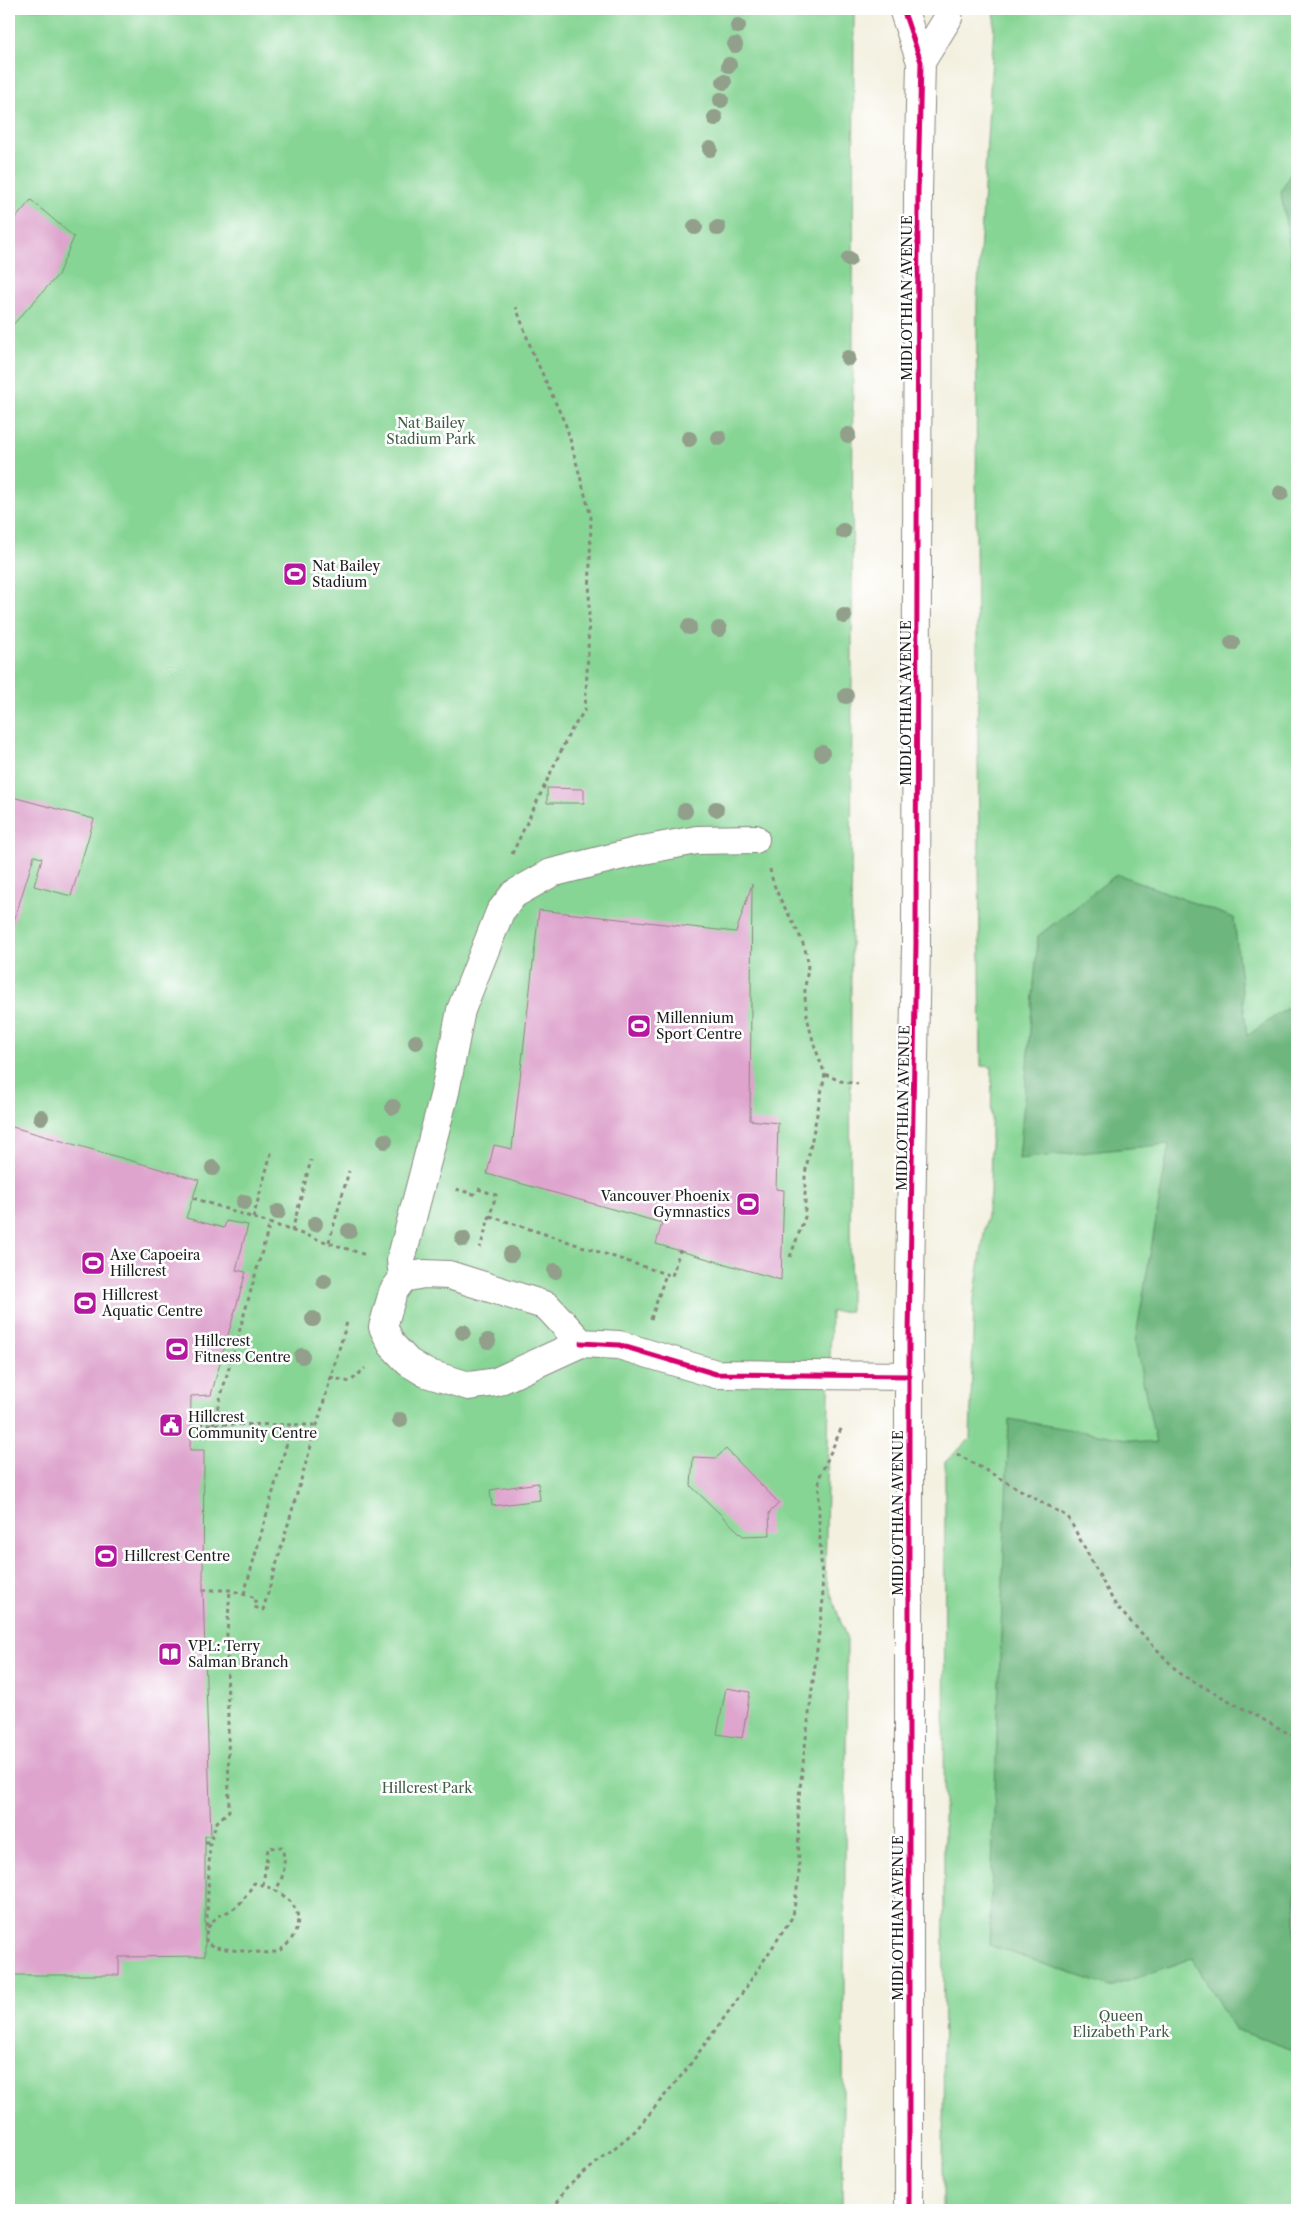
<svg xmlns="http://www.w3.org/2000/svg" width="1306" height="2219" font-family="'Libre Caslon Text',serif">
  <rect width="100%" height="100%" fill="#fff"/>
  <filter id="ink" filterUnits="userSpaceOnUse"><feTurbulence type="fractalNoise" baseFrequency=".02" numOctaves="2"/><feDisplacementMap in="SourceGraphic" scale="10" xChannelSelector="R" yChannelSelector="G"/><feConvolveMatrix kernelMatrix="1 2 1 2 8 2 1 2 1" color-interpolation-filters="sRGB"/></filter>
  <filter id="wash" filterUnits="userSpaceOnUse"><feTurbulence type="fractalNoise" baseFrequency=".0096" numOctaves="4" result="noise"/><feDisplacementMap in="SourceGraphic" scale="20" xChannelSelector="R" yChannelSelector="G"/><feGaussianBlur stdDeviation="1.12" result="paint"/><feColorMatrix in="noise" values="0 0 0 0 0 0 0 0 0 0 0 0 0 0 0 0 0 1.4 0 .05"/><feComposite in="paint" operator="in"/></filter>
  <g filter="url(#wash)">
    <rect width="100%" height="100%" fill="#f3f0df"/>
    <path fill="#87d595" stroke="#527858" d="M 9,9 L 854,9 L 850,1311 L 831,1312 L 825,1576 L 847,1640 L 842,2210 L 9,2210 Z
      M 995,9 L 1297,9 L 1297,2210 L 943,2210 L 945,1462 L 970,1439 L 974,1299 L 990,1195 L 992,1067 L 981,1066 L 976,532 L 977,302 Z"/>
    <path fill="#6db67e" stroke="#44694d" d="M 1297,159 L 1297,280 L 1293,270 L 1281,192 Z
      M 1117,874 L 1234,918 L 1247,1036 L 1297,1001 L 1296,2051 L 1234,2029 L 1192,1958 L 1111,1987 L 989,1945 L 1009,1419 L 1156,1444 L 1135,1342 L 1169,1144 L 1019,1159 L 1038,936 Z"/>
    <g id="blocks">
      <path fill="#dea4cd" d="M 31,200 L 74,237 L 58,275 L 9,329 L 9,226 Z
        M 547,788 L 584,789 L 584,803 L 547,803 Z
        M 9,796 L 94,819 L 71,896 L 34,886 L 42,858 L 34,856 L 9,937 Z
        M 752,884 L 750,1120 L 778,1123 L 776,1189 L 784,1190 L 781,1280 L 656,1244 L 662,1223 L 487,1174 L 494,1145 L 512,1149 L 539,910 L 736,932 Z
        M 9,1126 L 199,1180 L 186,1218 L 224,1228 L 226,1221 L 248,1225 L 236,1270 L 246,1272 L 211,1395 L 191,1396 L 190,1450 L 204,1450 L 203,1590 L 211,1836 L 205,1836 L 205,1956 L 119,1957 L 119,1975 L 9,1975 Z
        M 726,1449 L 779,1503 L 769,1513 L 770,1535 L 743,1536 L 691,1486 L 693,1457 L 716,1458 Z
        M 538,1483 L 540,1500 L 492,1506 L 490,1490 Z
        M 726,1688 L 750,1692 L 742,1738 L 717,1734 Z"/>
    </g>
  </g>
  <g filter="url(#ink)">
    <use href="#blocks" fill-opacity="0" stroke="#88867e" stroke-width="1"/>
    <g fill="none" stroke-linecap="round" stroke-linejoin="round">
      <g stroke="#88867e" stroke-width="30">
        <path id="minor" d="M 903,9 L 921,62 L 918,192 L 916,945 L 909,1335 L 909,2210
          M 921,62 L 948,18 L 949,9
          M 403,1278 L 401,1260 L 445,1092 L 461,1010 L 500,912 L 514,894 L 551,873 L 643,850 L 697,840 L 755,839
          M 581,1343 L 547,1306 L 449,1275 L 423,1274 L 403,1278 L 393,1292 L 383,1327 L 392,1345 L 408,1362 L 426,1373 L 469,1386 L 496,1382 L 581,1343 L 619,1345 L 716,1374 L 910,1376"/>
      </g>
      <path stroke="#88867e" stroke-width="3" stroke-dasharray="4 4" stroke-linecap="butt" d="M 512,854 L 570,732 L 585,710 L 588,654 L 591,517 L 567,428 L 532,351 L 516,307
        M 770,869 C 775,901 800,925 807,957 C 810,969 804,983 805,995 C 806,1023 815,1049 825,1074 L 840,1081 L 858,1084
        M 456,1189 L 477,1195
        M 478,1189 L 496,1195 L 480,1248
        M 193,1198 L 366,1255
        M 490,1216 L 672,1276 L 680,1250
        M 253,1218 L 272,1150
        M 292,1231 L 311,1160
        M 329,1242 L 349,1171
        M 790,1257 L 805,1217 L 805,1174 L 825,1074
        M 651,1319 L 666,1274
        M 330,1377 L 350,1382 L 365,1368
        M 191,1424 L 315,1425
        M 213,1424 L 270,1223
        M 957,1454 L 1068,1517 L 1116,1606 L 1180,1674 L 1297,1738
        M 203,1590 L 230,1590 L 256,1598 L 254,1607 L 263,1610 L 347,1322
        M 244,1594 L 292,1425
        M 205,1842 L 210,1842
        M 263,1885 L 268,1848 L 282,1847 C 286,1864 285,1876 275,1891
        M 208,1928 C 220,1909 224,1917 237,1906 C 244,1900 249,1891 254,1883 C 270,1886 291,1896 297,1913 C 301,1927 289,1950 274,1952 C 265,1954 253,1951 243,1951 C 231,1950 218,1949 206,1943 L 210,1842 L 217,1822 L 229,1811 L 227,1634 L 230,1590
        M 553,2210 L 566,2188 L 635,2131 L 686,2070 L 743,1992 L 793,1916 L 799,1875 L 798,1804 L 823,1600 L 819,1520 L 819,1478 L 842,1427"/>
      <use href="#minor" stroke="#fff" stroke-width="28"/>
      <g stroke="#fff" stroke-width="8">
        <path id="cycleway" d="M 903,9 L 921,62 L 918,192 L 916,945 L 909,1335 L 909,2210
          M 581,1343 L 619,1345 L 716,1374 L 910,1376"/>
      </g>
      <use href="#cycleway" stroke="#d6006c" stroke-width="5"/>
    </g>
    <g fill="#919f8b">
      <circle cx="738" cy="26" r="8"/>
      <circle cx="735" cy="45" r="8"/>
      <circle cx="729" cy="65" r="8"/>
      <circle cx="724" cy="82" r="8"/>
      <circle cx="721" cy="100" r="8"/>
      <circle cx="715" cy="118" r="8"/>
      <circle cx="710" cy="149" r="8"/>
      <circle cx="695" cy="227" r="8"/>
      <circle cx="718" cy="228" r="8"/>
      <circle cx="849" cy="259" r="8"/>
      <circle cx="848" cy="358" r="8"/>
      <circle cx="848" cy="435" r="8"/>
      <circle cx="719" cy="438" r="8"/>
      <circle cx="689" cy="439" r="8"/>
      <circle cx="1281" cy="493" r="8"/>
      <circle cx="843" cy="531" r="8"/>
      <circle cx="844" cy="616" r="8"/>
      <circle cx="689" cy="627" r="8"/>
      <circle cx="719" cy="629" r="8"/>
      <circle cx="1232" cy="643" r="8"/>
      <circle cx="846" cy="696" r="8"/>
      <circle cx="822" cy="753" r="8"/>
      <circle cx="716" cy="809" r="8"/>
      <circle cx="685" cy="811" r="8"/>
      <circle cx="416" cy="1042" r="8"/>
      <circle cx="393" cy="1107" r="8"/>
      <circle cx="41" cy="1117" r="8"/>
      <circle cx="385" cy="1141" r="8"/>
      <circle cx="213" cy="1168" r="8"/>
      <circle cx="244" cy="1202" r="8"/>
      <circle cx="278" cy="1212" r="8"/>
      <circle cx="315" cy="1224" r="8"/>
      <circle cx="349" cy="1231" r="8"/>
      <circle cx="463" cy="1239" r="8"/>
      <circle cx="511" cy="1254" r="8"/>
      <circle cx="555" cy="1271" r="8"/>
      <circle cx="324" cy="1281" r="8"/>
      <circle cx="313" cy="1319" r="8"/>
      <circle cx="463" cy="1332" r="8"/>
      <circle cx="488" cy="1341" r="8"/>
      <circle cx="302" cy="1356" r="8"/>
      <circle cx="400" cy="1420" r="8"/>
    </g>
  </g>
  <defs>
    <g id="stadium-square" transform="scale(1.25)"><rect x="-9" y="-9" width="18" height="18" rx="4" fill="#b5179e" stroke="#fff"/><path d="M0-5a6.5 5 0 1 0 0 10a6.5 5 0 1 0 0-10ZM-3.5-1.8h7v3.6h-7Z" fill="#fff"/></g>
    <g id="civic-square" transform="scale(1.25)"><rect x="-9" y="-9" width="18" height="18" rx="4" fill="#b5179e" stroke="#fff"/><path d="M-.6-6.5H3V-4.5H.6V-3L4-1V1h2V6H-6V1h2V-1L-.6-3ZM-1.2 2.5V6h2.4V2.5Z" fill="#fff"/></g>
    <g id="library-square" transform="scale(1.25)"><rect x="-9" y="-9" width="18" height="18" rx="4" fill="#b5179e" stroke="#fff"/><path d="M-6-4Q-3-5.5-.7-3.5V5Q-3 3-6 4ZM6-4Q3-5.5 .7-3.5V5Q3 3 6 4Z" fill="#fff"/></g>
  </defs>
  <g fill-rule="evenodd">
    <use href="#stadium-square" x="295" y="574"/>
    <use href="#stadium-square" x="639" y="1026"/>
    <use href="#stadium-square" x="748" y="1204"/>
    <use href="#stadium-square" x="93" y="1263"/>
    <use href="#stadium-square" x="85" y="1303"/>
    <use href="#stadium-square" x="177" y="1349"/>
    <use href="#civic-square" x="171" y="1425"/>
    <use href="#stadium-square" x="106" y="1556"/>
    <use href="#library-square" x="170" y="1654"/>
  </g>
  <g text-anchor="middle" stroke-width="5" stroke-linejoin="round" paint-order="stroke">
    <g font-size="14" fill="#1c1c1c" stroke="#fff">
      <text transform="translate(907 298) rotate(-90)" y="5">MIDLOTHIAN AVENUE</text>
      <text transform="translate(906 703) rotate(-90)" y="5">MIDLOTHIAN AVENUE</text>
      <text transform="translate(903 1108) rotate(-89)" y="5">MIDLOTHIAN AVENUE</text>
      <text transform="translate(898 1513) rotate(-90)" y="5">MIDLOTHIAN AVENUE</text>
      <text transform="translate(898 1918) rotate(-90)" y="5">MIDLOTHIAN AVENUE</text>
    </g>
    <g font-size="14" fill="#415d46" stroke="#fff">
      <text x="431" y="428">Nat Bailey<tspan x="431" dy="16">Stadium Park</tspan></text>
      <text x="427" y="1793">Hillcrest Park</text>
      <text x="1121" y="2021">Queen<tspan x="1121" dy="16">Elizabeth Park</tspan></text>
    </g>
    <g font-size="14" fill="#1c1c1c" stroke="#fff" text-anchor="start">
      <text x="312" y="571">Nat Bailey<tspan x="312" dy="16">Stadium</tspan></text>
      <text x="656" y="1023">Millennium<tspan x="656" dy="16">Sport Centre</tspan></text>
      <text x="730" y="1201" text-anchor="end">Vancouver Phoenix<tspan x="730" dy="16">Gymnastics</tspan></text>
      <text x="110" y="1260">Axe Capoeira<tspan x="110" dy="16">Hillcrest</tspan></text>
      <text x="102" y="1300">Hillcrest<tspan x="102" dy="16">Aquatic Centre</tspan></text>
      <text x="194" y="1346">Hillcrest<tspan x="194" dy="16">Fitness Centre</tspan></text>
      <text x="188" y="1422">Hillcrest<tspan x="188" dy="16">Community Centre</tspan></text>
      <text x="124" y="1561">Hillcrest Centre</text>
      <text x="188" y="1651">VPL: Terry<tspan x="188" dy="16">Salman Branch</tspan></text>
    </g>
  </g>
  <rect width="1306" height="2219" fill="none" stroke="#fff" stroke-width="30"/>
</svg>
